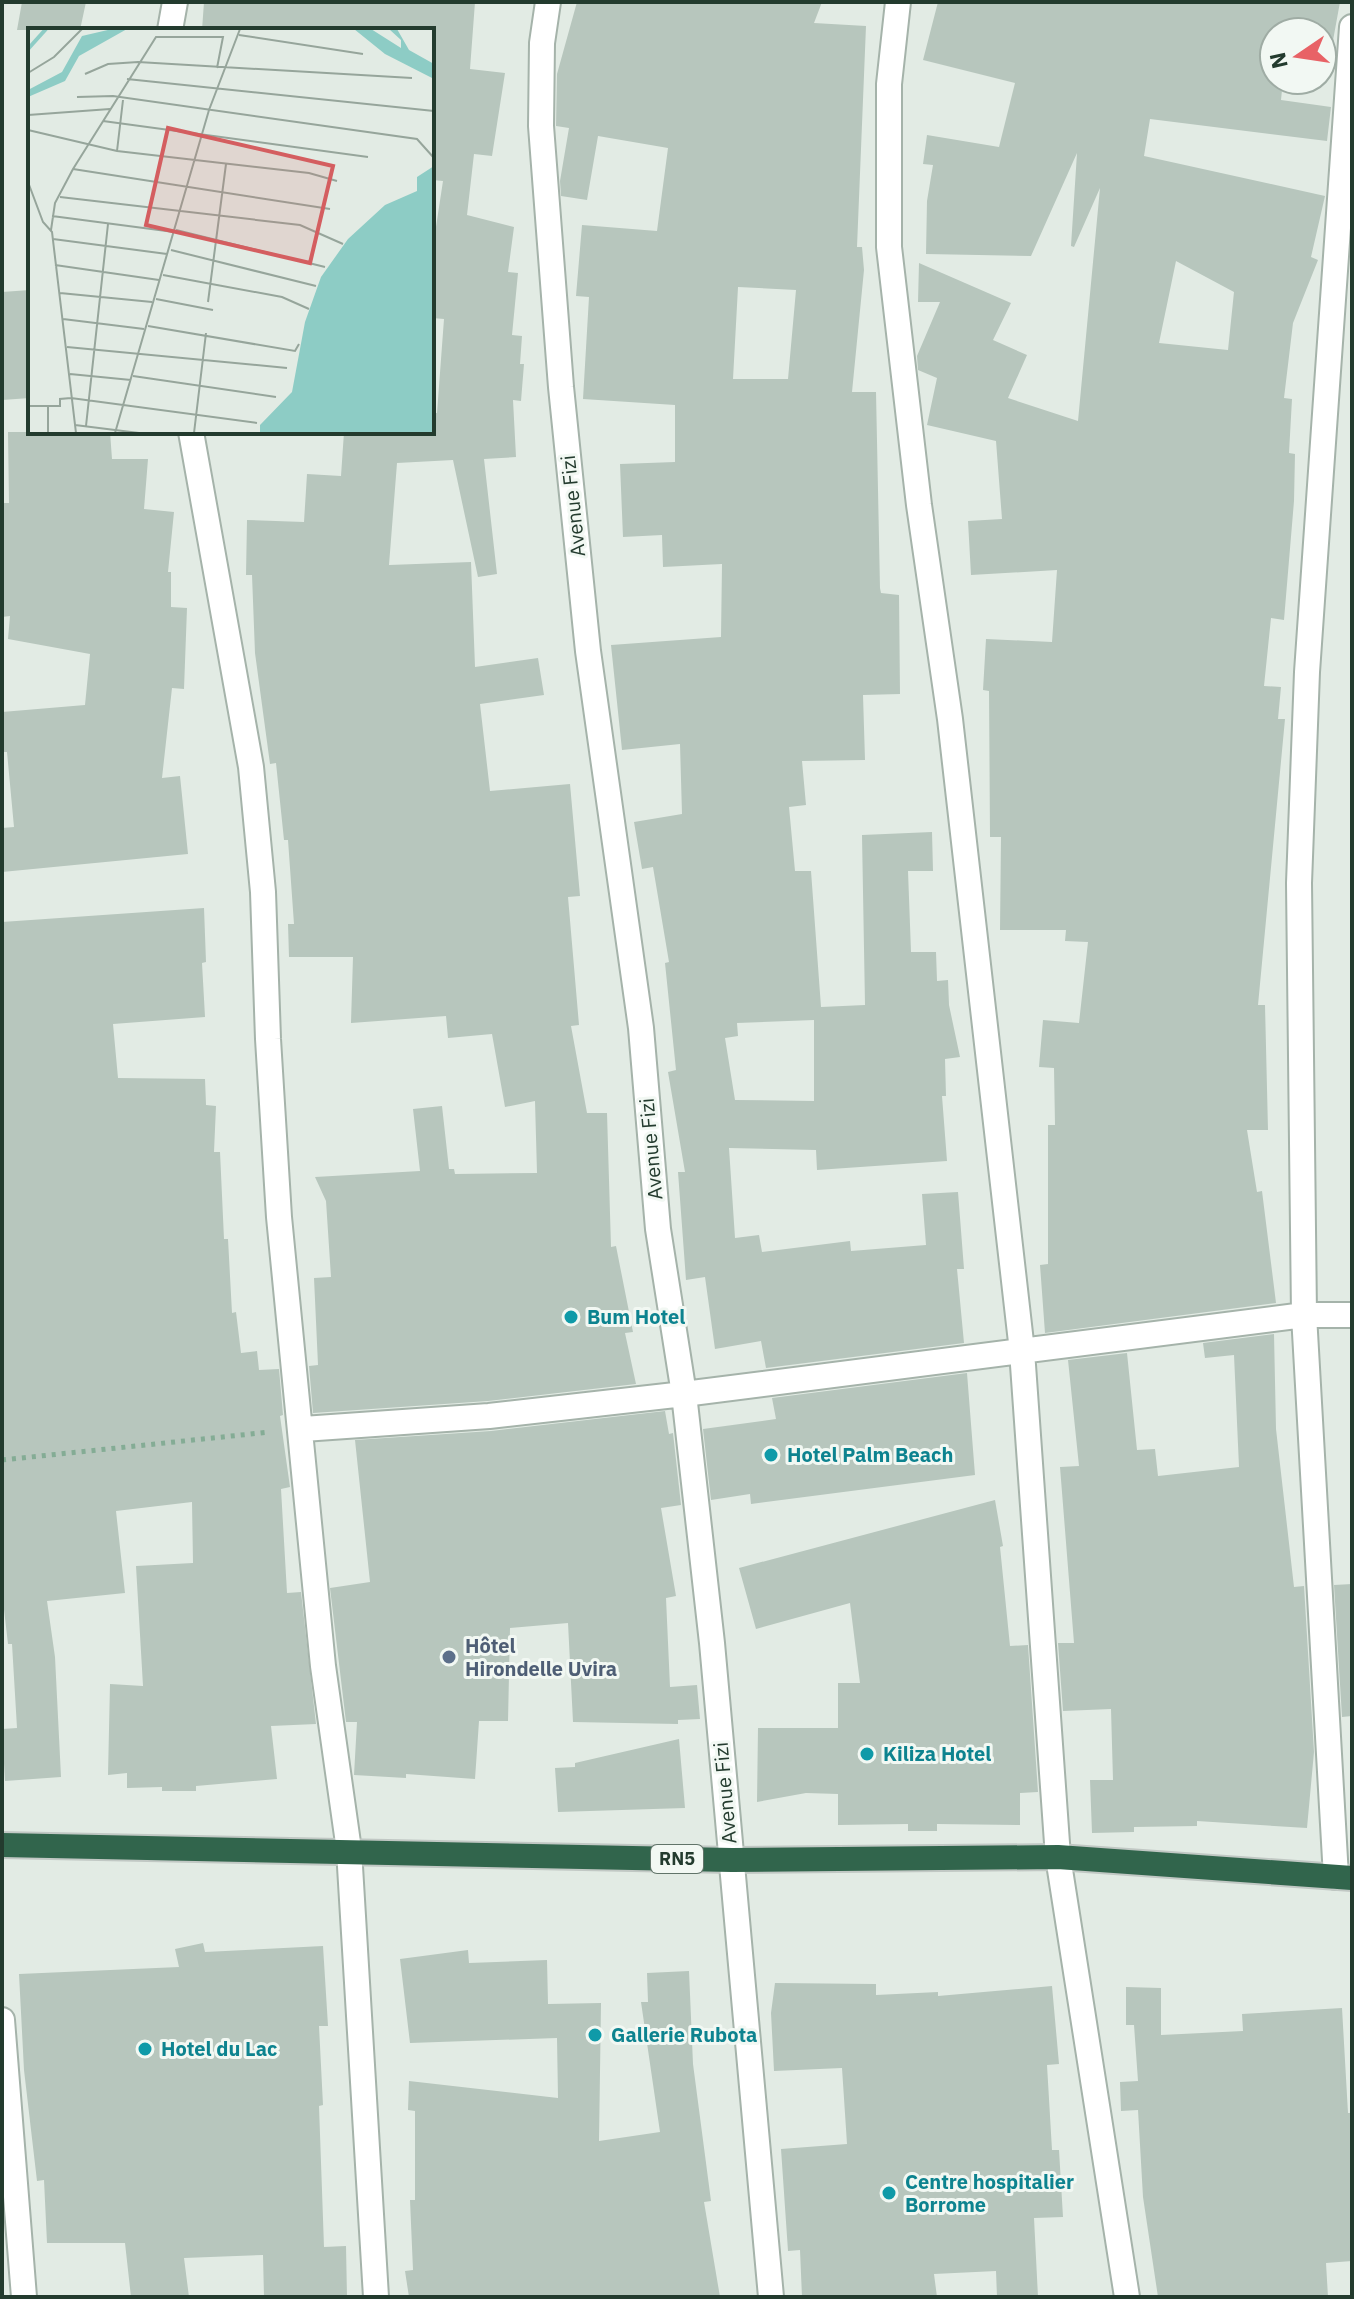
<svg xmlns="http://www.w3.org/2000/svg" width="1354" height="2299" font-family="'IBM Plex Sans',sans-serif">
  <rect width="100%" height="100%" fill="#e2ebe4"/>
  <path fill="#b7c6bd" fill-rule="evenodd" d="M 22,2 L 86,2 L 80,30 L 17,30 Z
    M 204,2 L 475,2 L 470,69 L 505,73 L 492,156 L 474,154 L 467,215 L 514,227 L 508,272 L 518,273 L 512,335 L 522,336 L 520,364 L 524,364 L 521,401 L 513,400 L 516,457 L 484,459 L 497,574 L 478,577 L 453,460 L 397,463 L 389,565 L 471,562 L 475,667 L 538,658 L 544,695 L 480,704 L 490,791 L 570,784 L 580,896 L 568,897 L 579,1025 L 571,1026 L 587,1113 L 607,1113 L 611,1247 L 616,1246 L 633,1332 L 625,1333 L 636,1384 L 488,1401 L 313,1413 L 309,1366 L 318,1365 L 314,1278 L 331,1277 L 326,1201 L 315,1177 L 420,1171 L 413,1109 L 442,1106 L 449,1169 L 454,1169 L 455,1174 L 537,1173 L 535,1101 L 505,1107 L 492,1034 L 448,1038 L 446,1016 L 351,1023 L 353,957 L 289,957 L 288,924 L 294,924 L 288,840 L 284,840 L 276,763 L 270,764 L 255,653 L 252,575 L 246,575 L 247,520 L 304,522 L 307,474 L 341,476 L 344,432 L 418,436 L 418,432 L 432,432 L 432,413 L 437,413 L 444,319 L 432,318 L 432,253 L 443,181 L 432,180 L 432,30 L 202,30 Z
    M 577,2 L 822,2 L 814,23 L 866,26 L 857,247 L 862,247 L 864,270 L 852,392 L 876,392 L 880,588 L 881,593 L 899,595 L 900,694 L 863,695 L 865,760 L 802,761 L 806,805 L 789,807 L 795,871 L 811,871 L 821,1007 L 865,1005 L 862,835 L 932,832 L 933,871 L 908,871 L 911,952 L 936,952 L 937,981 L 948,980 L 949,1005 L 960,1057 L 945,1059 L 946,1096 L 942,1096 L 947,1161 L 817,1170 L 816,1150 L 729,1148 L 735,1238 L 759,1235 L 762,1252 L 850,1241 L 851,1251 L 926,1245 L 922,1194 L 958,1192 L 964,1269 L 957,1269 L 964,1343 L 766,1368 L 761,1341 L 715,1349 L 705,1277 L 686,1280 L 678,1172 L 685,1172 L 668,1072 L 676,1070 L 665,963 L 669,962 L 653,867 L 642,869 L 634,822 L 682,814 L 680,744 L 622,750 L 611,645 L 721,637 L 722,564 L 663,567 L 662,535 L 623,537 L 620,464 L 675,462 L 675,405 L 583,399 L 589,297 L 576,296 L 582,225 L 657,231 L 668,148 L 598,136 L 587,200 L 561,196 L 560,181 L 569,128 L 556,126 L 557,74 ZM 738,287 L 796,290 L 788,379 L 733,379 ZM 814,1020 L 814,1101 L 735,1100 L 725,1038 L 738,1036 L 737,1023 Z
    M 938,2 L 1340,2 L 1332,46 L 1322,44 L 1322,32 L 1274,32 L 1274,80 L 1283,80 L 1281,100 L 1331,107 L 1327,141 L 1150,119 L 1144,156 L 1325,196 L 1311,257 L 1318,260 L 1293,323 L 1284,398 L 1292,399 L 1289,453 L 1295,454 L 1294,501 L 1284,620 L 1271,618 L 1264,686 L 1281,687 L 1278,719 L 1285,719 L 1258,1005 L 1265,1005 L 1268,1130 L 1247,1130 L 1257,1192 L 1262,1191 L 1276,1303 L 1045,1333 L 1040,1265 L 1048,1264 L 1048,1125 L 1055,1125 L 1054,1068 L 1039,1067 L 1043,1020 L 1079,1023 L 1088,942 L 1065,941 L 1066,930 L 1000,930 L 1001,837 L 990,837 L 989,691 L 983,690 L 986,639 L 1052,642 L 1057,570 L 971,575 L 968,521 L 1002,519 L 996,441 L 927,425 L 937,378 L 918,370 L 917,356 L 940,302 L 918,302 L 919,263 L 1011,303 L 993,340 L 1027,355 L 1008,398 L 1078,421 L 1100,188 L 1074,247 L 1071,246 L 1077,153 L 1031,256 L 926,254 L 927,201 L 933,165 L 923,164 L 927,135 L 999,147 L 1015,83 L 923,60 ZM 1176,261 L 1234,292 L 1228,350 L 1159,343 Z
    M 30,290 L 30,398 L 2,400 L 2,292 Z
    M 8,432 L 110,432 L 112,459 L 148,459 L 144,509 L 174,512 L 168,572 L 171,572 L 171,607 L 187,608 L 184,689 L 172,688 L 162,778 L 180,776 L 188,854 L 2,872 L 2,828 L 14,827 L 7,752 L 2,752 L 2,712 L 85,705 L 90,654 L 8,639 L 10,616 L 2,617 L 2,503 L 9,503 Z
    M 204,908 L 206,962 L 202,963 L 205,1017 L 113,1024 L 118,1078 L 205,1079 L 206,1105 L 216,1106 L 214,1152 L 220,1152 L 224,1239 L 228,1239 L 232,1313 L 236,1312 L 241,1353 L 257,1351 L 259,1370 L 279,1369 L 283,1415 L 280,1416 L 290,1487 L 281,1489 L 287,1593 L 301,1592 L 316,1724 L 271,1726 L 277,1779 L 196,1786 L 196,1791 L 162,1791 L 162,1787 L 127,1788 L 127,1773 L 108,1775 L 110,1684 L 143,1686 L 136,1566 L 193,1563 L 192,1502 L 116,1511 L 125,1593 L 47,1601 L 55,1657 L 61,1777 L 5,1781 L 2,1729 L 17,1728 L 12,1644 L 8,1644 L 2,1592 L 2,922 Z
    M 1274,1334 L 1276,1429 L 1294,1587 L 1304,1586 L 1314,1752 L 1307,1828 L 1197,1821 L 1197,1826 L 1134,1827 L 1134,1832 L 1092,1833 L 1090,1780 L 1113,1780 L 1111,1709 L 1063,1711 L 1058,1643 L 1074,1643 L 1060,1467 L 1079,1466 L 1068,1360 L 1127,1353 L 1137,1450 L 1155,1449 L 1158,1476 L 1239,1467 L 1234,1355 L 1205,1358 L 1203,1343 Z
    M 967,1373 L 975,1475 L 751,1504 L 750,1494 L 711,1500 L 703,1429 L 776,1419 L 772,1398 Z
    M 665,1411 L 669,1434 L 673,1433 L 681,1505 L 661,1508 L 676,1596 L 666,1598 L 670,1687 L 697,1685 L 700,1719 L 678,1720 L 678,1724 L 573,1722 L 568,1623 L 510,1628 L 508,1721 L 479,1721 L 475,1779 L 406,1774 L 406,1778 L 354,1775 L 357,1722 L 346,1722 L 330,1588 L 370,1582 L 355,1440 L 491,1431 Z
    M 995,1500 L 1003,1546 L 1000,1547 L 1010,1646 L 1028,1645 L 1038,1792 L 1020,1793 L 1020,1825 L 937,1824 L 937,1831 L 908,1831 L 908,1824 L 838,1825 L 838,1794 L 806,1793 L 757,1802 L 758,1728 L 838,1728 L 838,1683 L 860,1683 L 850,1603 L 756,1629 L 739,1568 Z
    M 1352,1584 L 1352,1716 L 1342,1717 L 1334,1585 Z
    M 679,1739 L 685,1808 L 558,1812 L 555,1768 L 575,1767 L 575,1763 Z
    M 203,1943 L 205,1952 L 323,1946 L 328,2026 L 319,2026 L 323,2105 L 319,2106 L 324,2247 L 346,2246 L 347,2297 L 264,2297 L 263,2255 L 184,2258 L 189,2297 L 131,2297 L 125,2243 L 47,2243 L 44,2180 L 37,2181 L 24,2070 L 19,1974 L 179,1967 L 175,1949 Z
    M 468,1950 L 469,1963 L 547,1960 L 548,2004 L 601,2003 L 599,2141 L 660,2132 L 641,2002 L 648,2002 L 647,1973 L 689,1971 L 693,2064 L 711,2201 L 704,2202 L 720,2297 L 409,2297 L 405,2271 L 413,2270 L 410,2200 L 415,2200 L 415,2111 L 408,2110 L 409,2081 L 558,2098 L 557,2038 L 410,2043 L 400,1959 Z
    M 775,1983 L 876,1984 L 876,1995 L 938,1992 L 938,1996 L 1052,1986 L 1059,2064 L 1047,2065 L 1052,2150 L 1059,2150 L 1063,2217 L 1034,2218 L 1038,2297 L 997,2297 L 996,2271 L 934,2274 L 937,2297 L 802,2297 L 800,2250 L 788,2251 L 781,2149 L 847,2144 L 842,2068 L 774,2071 L 771,2013 Z
    M 1126,1987 L 1161,1988 L 1161,2035 L 1243,2031 L 1242,2014 L 1342,2008 L 1348,2113 L 1352,2113 L 1352,2261 L 1326,2263 L 1328,2297 L 1158,2297 L 1143,2197 L 1138,2110 L 1121,2111 L 1120,2082 L 1138,2081 L 1134,2025 L 1126,2025 Z"/>
  <g fill="none" stroke-linecap="round" stroke-linejoin="round">
    <g stroke="#a5b3aa" stroke-width="28">
      <path id="minor" d="M 548,2 L 542,43 L 541,126 L 561,387 L 588,651 L 641,1028 L 658,1229 L 684,1394 L 712,1643 L 771,2297
        M 898,2 L 889,84 L 889,247 L 919,505 L 950,719 L 1022,1351 L 1058,1857 L 1127,2297
        M 170,30 L 175,2
        M 191,432 L 251,767 L 263,892 L 268,1039 L 279,1217 L 323,1666 L 349,1850 L 376,2297
        M 303,1429 L 489,1416 L 684,1394 L 1304,1315 L 1352,1315
        M 1336,1877 L 1304,1315 L 1299,883 L 1307,672 L 1352,27
        M 2,2020 L 24,2297"/>
    </g>
    <g stroke="#c1c8c4" stroke-width="28">
      <path id="highway" d="M 2,1845 L 732,1860 L 1058,1857 L 1352,1878"/>
    </g>
    <path stroke="#84ac95" stroke-width="5" stroke-dasharray="4 6" stroke-linecap="butt" d="M 2,1460 L 270,1432"/>
    <use href="#minor" stroke="#fff" stroke-width="24"/>
    <use href="#highway" stroke="#31654c" stroke-width="24"/>
  </g>
  <g fill="#0f9aa8" stroke="#f2f8f3" stroke-width="3">
    <circle cx="571" cy="1317" r="8"/>
    <circle cx="771" cy="1455" r="8"/>
    <circle cx="867" cy="1754" r="8"/>
    <circle cx="595" cy="2035" r="8"/>
    <circle cx="145" cy="2049" r="8"/>
    <circle cx="889" cy="2193" r="8"/>
  </g>
  <circle fill="#5c6f8a" stroke="#f2f8f3" stroke-width="3" cx="449" cy="1657" r="8"/>
  <g text-anchor="middle" stroke-width="6" stroke-linejoin="round" paint-order="stroke">
    <rect fill="#f2f8f3" stroke="#617469" stroke-width="2" x="651" y="1845" width="52" height="28" rx="6"/>
    <g font-size="18" font-weight="bold" fill="#233b2e">
      <text x="677" y="1865">RN5</text>
    </g>
    <g font-size="20" fill="#233b2e" stroke="#f2f8f3">
      <text transform="translate(573 506) rotate(-96)" y="7">Avenue Fizi</text>
      <text transform="translate(651 1149) rotate(-95)" y="7">Avenue Fizi</text>
      <text transform="translate(725 1793) rotate(-95)" y="7">Avenue Fizi</text>
    </g>
    <g font-size="20" font-weight="bold" fill="#0d838f" stroke="#f2f8f3" text-anchor="start">
      <text x="587" y="1324">Bum Hotel</text>
      <text x="787" y="1462">Hotel Palm Beach</text>
      <text x="883" y="1761">Kiliza Hotel</text>
      <text x="611" y="2042">Gallerie Rubota</text>
      <text x="161" y="2056">Hotel du Lac</text>
      <text x="905" y="2189">Centre hospitalier<tspan x="905" dy="23">Borrome</tspan></text>
    </g>
    <g font-size="20" font-weight="bold" fill="#4e5e75" stroke="#f2f8f3" text-anchor="start">
      <text x="465" y="1653">Hôtel<tspan x="465" dy="23">Hirondelle Uvira</tspan></text>
    </g>
  </g>
  <g transform="translate(28 28)">
    <rect width="406" height="406" fill="#e2ebe4"/>
    <path d="M 84,1 L 99,1 L 51,28 L 37,53 L 0,69 L 0,62 L 34,44 L 54,8 ZM 326,1 L 343,1 L 373,20 L 373,12 L 361,1 L 369,1 L 381,22 L 406,36 L 406,51 L 357,26 ZM 406,138 L 406,405 L 232,405 L 232,397 L 264,364 L 277,294 L 293,249 L 320,211 L 357,177 L 389,163 L 389,149 Z" fill="#8dccc5"/>
    <path fill="none" stroke="#8dccc5" stroke-width="4" d="M 0,21 L 18,1"/>
    <path fill="none" stroke="#96a59b" stroke-width="2" d="M 211,7 L 335,26M 0,45 L 26,29 L 54,1M 57,46 L 80,36 L 110,34 L 384,50M 99,51 L 406,83M 49,69 L 85,68 L 389,111 L 406,130M 0,87 L 82,81M 75,93 L 340,129M 0,102 L 89,123 L 281,145 L 309,153M 89,123 L 95,72M 45,141 L 302,181M 0,154 L 15,194 L 24,204 L 48,405M 32,169 L 272,197 L 315,216M 24,188 L 146,204M 23,202 L 27,175 L 45,141 L 128,9 L 195,9 L 189,40M 148,202 L 297,239M 25,211 L 139,226M 143,222 L 288,258M 27,237 L 131,252M 135,247 L 254,269 L 281,281M 32,265 L 124,274M 128,271 L 185,282M 180,274 L 198,136M 35,291 L 116,301M 120,298 L 267,323 L 271,316M 39,319 L 259,340M 42,346 L 103,352M 105,348 L 248,369M 0,378 L 32,378 L 32,371 L 43,370 L 229,395M 47,397 L 111,405M 58,398 L 80,196M 20,405 L 20,379M 87,405 L 181,82 L 212,1M 166,405 L 178,305"/>
    <path fill="#d45e60" fill-opacity="0.15" stroke="#d45e60" stroke-width="4" d="M 140,100 L 305,138 L 282,235 L 118,197 Z"/>
    <rect width="406" height="406" fill="none" stroke="#233b2e" stroke-width="4"/>
  </g>
  <rect width="1354" height="2299" fill="none" stroke="#233b2e" stroke-width="8"/>
  <g transform="translate(1298 56) rotate(257)"><circle r="38" fill="#f2f8f3" stroke="#9faca4" stroke-width="2"/>
  <path d="M0-6L14 30L0 20L-14 30Z" fill="#e86266"/>
  <text y="-12" font-size="22" font-weight="bold" text-anchor="middle" fill="#233b2e">N</text>
  </g>
</svg>
